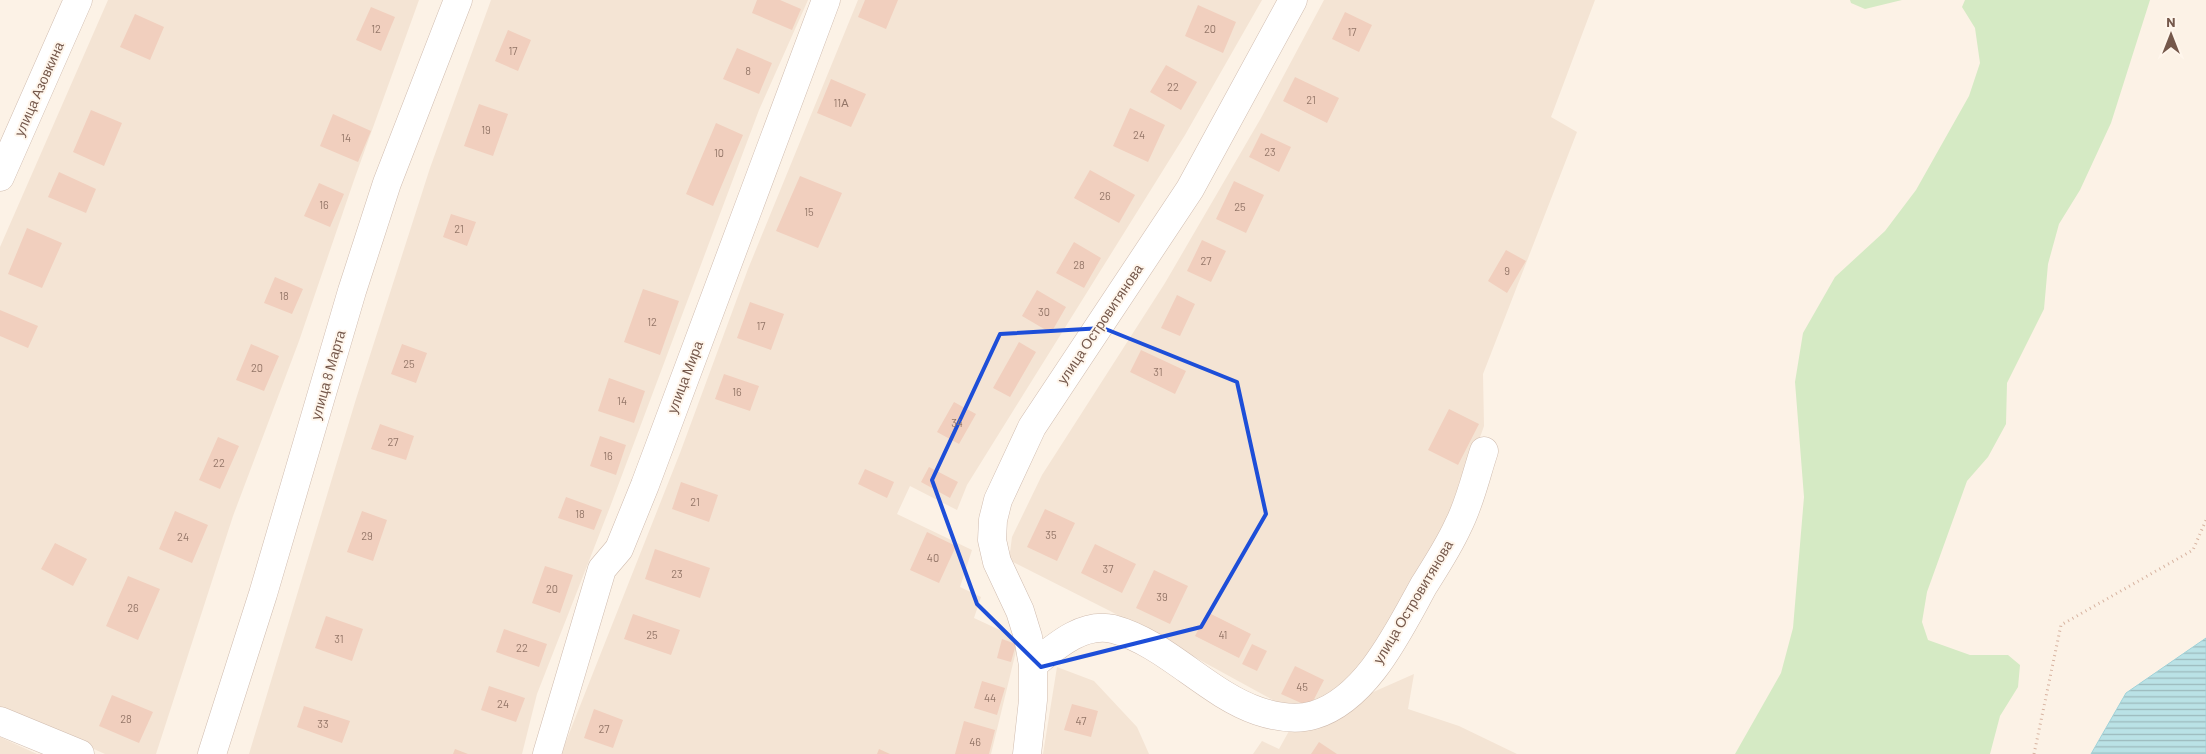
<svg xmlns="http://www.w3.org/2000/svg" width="2206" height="754" font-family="Barlow,sans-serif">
  <defs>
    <pattern id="water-rules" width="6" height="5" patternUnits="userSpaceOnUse" patternTransform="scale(1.25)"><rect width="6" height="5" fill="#bae2e6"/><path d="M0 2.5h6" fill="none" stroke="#9cbabc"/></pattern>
  </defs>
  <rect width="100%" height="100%" fill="#fcf2e6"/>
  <path fill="#f4e4d4" d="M 108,0 L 419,0 L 354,180 L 299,341 L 233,516 L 156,754 L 105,754 L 0,707 L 0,247 Z
    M 491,0 L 808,0 L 759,110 L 610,507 L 537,694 L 522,754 L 249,754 L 356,399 L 430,168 Z
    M 858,0 L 1262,0 L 1185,135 L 967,485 L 957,510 L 910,486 L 897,514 L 972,550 L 960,587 L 981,597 L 974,618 L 1019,639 L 991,754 L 561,754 L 680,453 L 748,269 Z
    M 1324,0 L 1595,0 L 1551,117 L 1577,132 L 1483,374 L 1484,426 L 1452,516 L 1371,653 L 1326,704 L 1293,711 L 1112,612 L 1009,560 L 1012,537 L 1042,475 L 1165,283 L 1261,118 Z
    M 1057,667 L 1094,681 L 1137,727 L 1149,754 L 1043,754 Z
    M 1414,674 L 1408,709 L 1459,726 L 1517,754 L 1253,754 L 1262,741 L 1279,749 L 1294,722 L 1337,708 Z
    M 0,737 L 37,754 L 0,754 Z"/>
  <path fill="#d5eac4" d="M 1850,0 L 1902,0 L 1865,9 L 1851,3 Z
    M 1965,0 L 2150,0 L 2111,123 L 2080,190 L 2059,224 L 2048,264 L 2044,309 L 2007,383 L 2006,424 L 1988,457 L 1967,481 L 1927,592 L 1922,622 L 1928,640 L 1970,655 L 2008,655 L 2020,665 L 2018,687 L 2000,716 L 1990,754 L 1735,754 L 1781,673 L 1793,628 L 1804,497 L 1795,382 L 1803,333 L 1835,277 L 1885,231 L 1916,190 L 1969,96 L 1980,63 L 1975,28 L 1962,7 Z"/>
  <path fill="url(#water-rules)" stroke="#a0d2d8" d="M 2206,638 L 2206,754 L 2091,754 L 2126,693 Z"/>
  <path fill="#f1cfbe" d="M 757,0 L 780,0 L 801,9 L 792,30 L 752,13 Z
    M 865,0 L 898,0 L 886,29 L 858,17 Z
    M 1198,5 L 1236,22 L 1223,53 L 1185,36 Z
    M 371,7 L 395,17 L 381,51 L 356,40 Z
    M 1345,12 L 1372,25 L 1359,52 L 1332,39 Z
    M 135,14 L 164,27 L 150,60 L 120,47 Z
    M 508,30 L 531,40 L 518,71 L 495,61 Z
    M 737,48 L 772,63 L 759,94 L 723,79 Z
    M 1166,65 L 1197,82 L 1181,110 L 1150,92 Z
    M 1295,77 L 1339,98 L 1327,123 L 1283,101 Z
    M 831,79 L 866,94 L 851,127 L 817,113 Z
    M 479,104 L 508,114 L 493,156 L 464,146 Z
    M 1130,108 L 1165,125 L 1148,162 L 1113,146 Z
    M 91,110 L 122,123 L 104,166 L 73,152 Z
    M 333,114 L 371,131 L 358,162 L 320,146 Z
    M 716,123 L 743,135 L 713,206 L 686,194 Z
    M 1261,133 L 1291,147 L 1279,172 L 1249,157 Z
    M 1090,170 L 1135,195 L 1119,223 L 1074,198 Z
    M 59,172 L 96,189 L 86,213 L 48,197 Z
    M 800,176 L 842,193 L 818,248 L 776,231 Z
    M 1234,181 L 1264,195 L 1246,233 L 1216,219 Z
    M 319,183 L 344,194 L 330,227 L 304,216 Z
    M 451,214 L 476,222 L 467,246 L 443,237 Z
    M 27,228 L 62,243 L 42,288 L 8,274 Z
    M 1202,240 L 1226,251 L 1211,282 L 1187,271 Z
    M 1074,242 L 1101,258 L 1084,288 L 1056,273 Z
    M 1506,250 L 1526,261 L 1507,293 L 1488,281 Z
    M 275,277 L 303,289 L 292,314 L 264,303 Z
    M 643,289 L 679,301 L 660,355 L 624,342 Z
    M 1037,290 L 1066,307 L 1051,333 L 1022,316 Z
    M 1177,295 L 1195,304 L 1180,336 L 1161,328 Z
    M 750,302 L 784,314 L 771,350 L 737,338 Z
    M 0,310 L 38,326 L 28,348 L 0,336 Z
    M 1019,342 L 1036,352 L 1010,397 L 993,388 Z
    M 251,344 L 279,356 L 264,391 L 236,380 Z
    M 402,344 L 427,353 L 416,383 L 391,374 Z
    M 1141,350 L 1186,371 L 1175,394 L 1130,372 Z
    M 724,374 L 759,386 L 750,411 L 715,399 Z
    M 609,378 L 645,391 L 634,423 L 598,411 Z
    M 954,402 L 976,414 L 959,444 L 937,432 Z
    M 1449,409 L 1479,424 L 1458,465 L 1428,450 Z
    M 380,424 L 414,436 L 406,460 L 371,449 Z
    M 600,436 L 626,445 L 616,475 L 590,466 Z
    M 218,437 L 239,446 L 220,489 L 199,480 Z
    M 929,467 L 958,482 L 950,498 L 921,482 Z
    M 865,469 L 894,482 L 887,498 L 858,484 Z
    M 681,482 L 718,495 L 709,522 L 672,509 Z
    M 566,497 L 602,510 L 594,530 L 558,518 Z
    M 1045,509 L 1075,523 L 1057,561 L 1027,547 Z
    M 175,511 L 208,525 L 192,563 L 159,549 Z
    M 362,511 L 387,520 L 373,561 L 347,552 Z
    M 927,532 L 956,546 L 939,583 L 910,570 Z
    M 55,543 L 87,559 L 73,586 L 41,569 Z
    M 1095,544 L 1136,564 L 1122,593 L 1081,573 Z
    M 655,549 L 710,568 L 700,598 L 645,579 Z
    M 545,566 L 573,575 L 560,613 L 532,603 Z
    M 1154,570 L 1188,586 L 1170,624 L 1136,608 Z
    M 128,576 L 160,589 L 138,640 L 106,626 Z
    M 1207,612 L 1251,634 L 1239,658 L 1195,636 Z
    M 633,614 L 680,630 L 671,655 L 624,639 Z
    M 326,616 L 363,629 L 352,661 L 315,648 Z
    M 504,629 L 547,644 L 539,667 L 496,652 Z
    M 1002,639 L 1016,644 L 1011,662 L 997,658 Z
    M 1252,644 L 1267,651 L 1257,671 L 1242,664 Z
    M 1295,666 L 1324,680 L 1310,707 L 1281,694 Z
    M 982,681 L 1005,688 L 997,715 L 974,708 Z
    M 489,686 L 525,698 L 516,722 L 481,710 Z
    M 112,695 L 153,712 L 139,743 L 99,726 Z
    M 1072,704 L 1098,711 L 1091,737 L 1064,730 Z
    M 304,706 L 350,721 L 342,743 L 297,727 Z
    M 594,709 L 623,720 L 613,748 L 584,738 Z
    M 964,721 L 995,730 L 989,754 L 955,754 Z
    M 1319,742 L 1337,754 L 1311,754 Z
    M 455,749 L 468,754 L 453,754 Z
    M 879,749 L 890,754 L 877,754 Z"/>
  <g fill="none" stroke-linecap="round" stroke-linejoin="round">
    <g stroke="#d0bcaf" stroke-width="29">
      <path id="minor" d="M 0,177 L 78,0
        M 1033,665 C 1055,647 1082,622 1113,629 C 1166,643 1206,693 1258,711 C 1276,717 1295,721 1314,715 C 1367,699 1399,630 1424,585 C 1436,566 1449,546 1458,526 C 1470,503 1476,475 1484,451
        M 0,721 L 80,754
        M 212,754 L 263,594 L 352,291 L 387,183 L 458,0
        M 547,754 L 602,569 L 619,549 L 645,485 L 826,0
        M 1027,754 L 1033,700 L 1033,665 L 1028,637 L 1020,611 L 997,562 L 992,540 L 993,520 L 998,500 L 1032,427 L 1190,189 L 1293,0"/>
    </g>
    <path stroke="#d7b3a0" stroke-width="3" stroke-dasharray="1 4" stroke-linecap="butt" d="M 2034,754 L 2061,625 L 2193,550 L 2206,520"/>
    <use href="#minor" stroke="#fff" stroke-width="28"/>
  </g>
  <path fill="none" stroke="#1d4ed8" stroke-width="4" stroke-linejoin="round" d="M 1103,328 L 1237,382 L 1266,514 L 1201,627 L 1041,667 L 977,604 L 932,480 L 1000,334 Z"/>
  <g text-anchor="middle" stroke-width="4" stroke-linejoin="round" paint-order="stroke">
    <g font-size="11" fill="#947668">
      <text x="376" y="33">12</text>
      <text x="1210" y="33">20</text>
      <text x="1352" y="36">17</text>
      <text x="513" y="55">17</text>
      <text x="748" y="75">8</text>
      <text x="1173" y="91">22</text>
      <text x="1311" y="104">21</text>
      <text x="841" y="107">11А</text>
      <text x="486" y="134">19</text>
      <text x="1139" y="139">24</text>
      <text x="346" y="142">14</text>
      <text x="1270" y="156">23</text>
      <text x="719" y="157">10</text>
      <text x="1105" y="200">26</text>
      <text x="324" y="209">16</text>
      <text x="1240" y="211">25</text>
      <text x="809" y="216">15</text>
      <text x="459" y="233">21</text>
      <text x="1206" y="265">27</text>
      <text x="1079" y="269">28</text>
      <text x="1507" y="275">9</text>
      <text x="284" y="300">18</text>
      <text x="1044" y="316">30</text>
      <text x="652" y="326">12</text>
      <text x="761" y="330">17</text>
      <text x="409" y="368">25</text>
      <text x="257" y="372">20</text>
      <text x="1158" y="376">31</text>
      <text x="737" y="396">16</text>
      <text x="622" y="405">14</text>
      <text x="957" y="427">34</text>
      <text x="393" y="446">27</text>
      <text x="608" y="460">16</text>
      <text x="219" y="467">22</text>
      <text x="695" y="506">21</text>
      <text x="580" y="518">18</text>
      <text x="1051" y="539">35</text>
      <text x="367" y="540">29</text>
      <text x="183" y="541">24</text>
      <text x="933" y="562">40</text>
      <text x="1108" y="573">37</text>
      <text x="677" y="578">23</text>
      <text x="552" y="593">20</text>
      <text x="1162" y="601">39</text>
      <text x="133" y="612">26</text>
      <text x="652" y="639">25</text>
      <text x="1223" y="639">41</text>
      <text x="339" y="643">31</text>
      <text x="522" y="652">22</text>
      <text x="1302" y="691">45</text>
      <text x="990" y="702">44</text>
      <text x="503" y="708">24</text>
      <text x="126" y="723">28</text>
      <text x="1081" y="725">47</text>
      <text x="323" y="728">33</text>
      <text x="604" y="733">27</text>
      <text x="975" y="746">46</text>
    </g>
    <g font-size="14" fill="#75584b" stroke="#fff6ec">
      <text transform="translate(39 89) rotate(-66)" y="5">улица Азовкина</text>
      <text transform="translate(1100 324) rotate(-56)" y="5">улица Островитянова</text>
      <text transform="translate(328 375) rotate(-74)" y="5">улица 8 Марта</text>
      <text transform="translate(685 377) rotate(-69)" y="5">улица Мира</text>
      <text transform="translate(1413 602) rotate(-59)" y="5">улица Островитянова</text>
    </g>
  </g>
  <g transform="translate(2171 35)" stroke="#fff6ec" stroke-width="4" paint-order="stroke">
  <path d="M0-4L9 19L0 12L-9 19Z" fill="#75584b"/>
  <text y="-8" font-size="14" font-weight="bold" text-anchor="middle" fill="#75584b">N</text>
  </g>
</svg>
